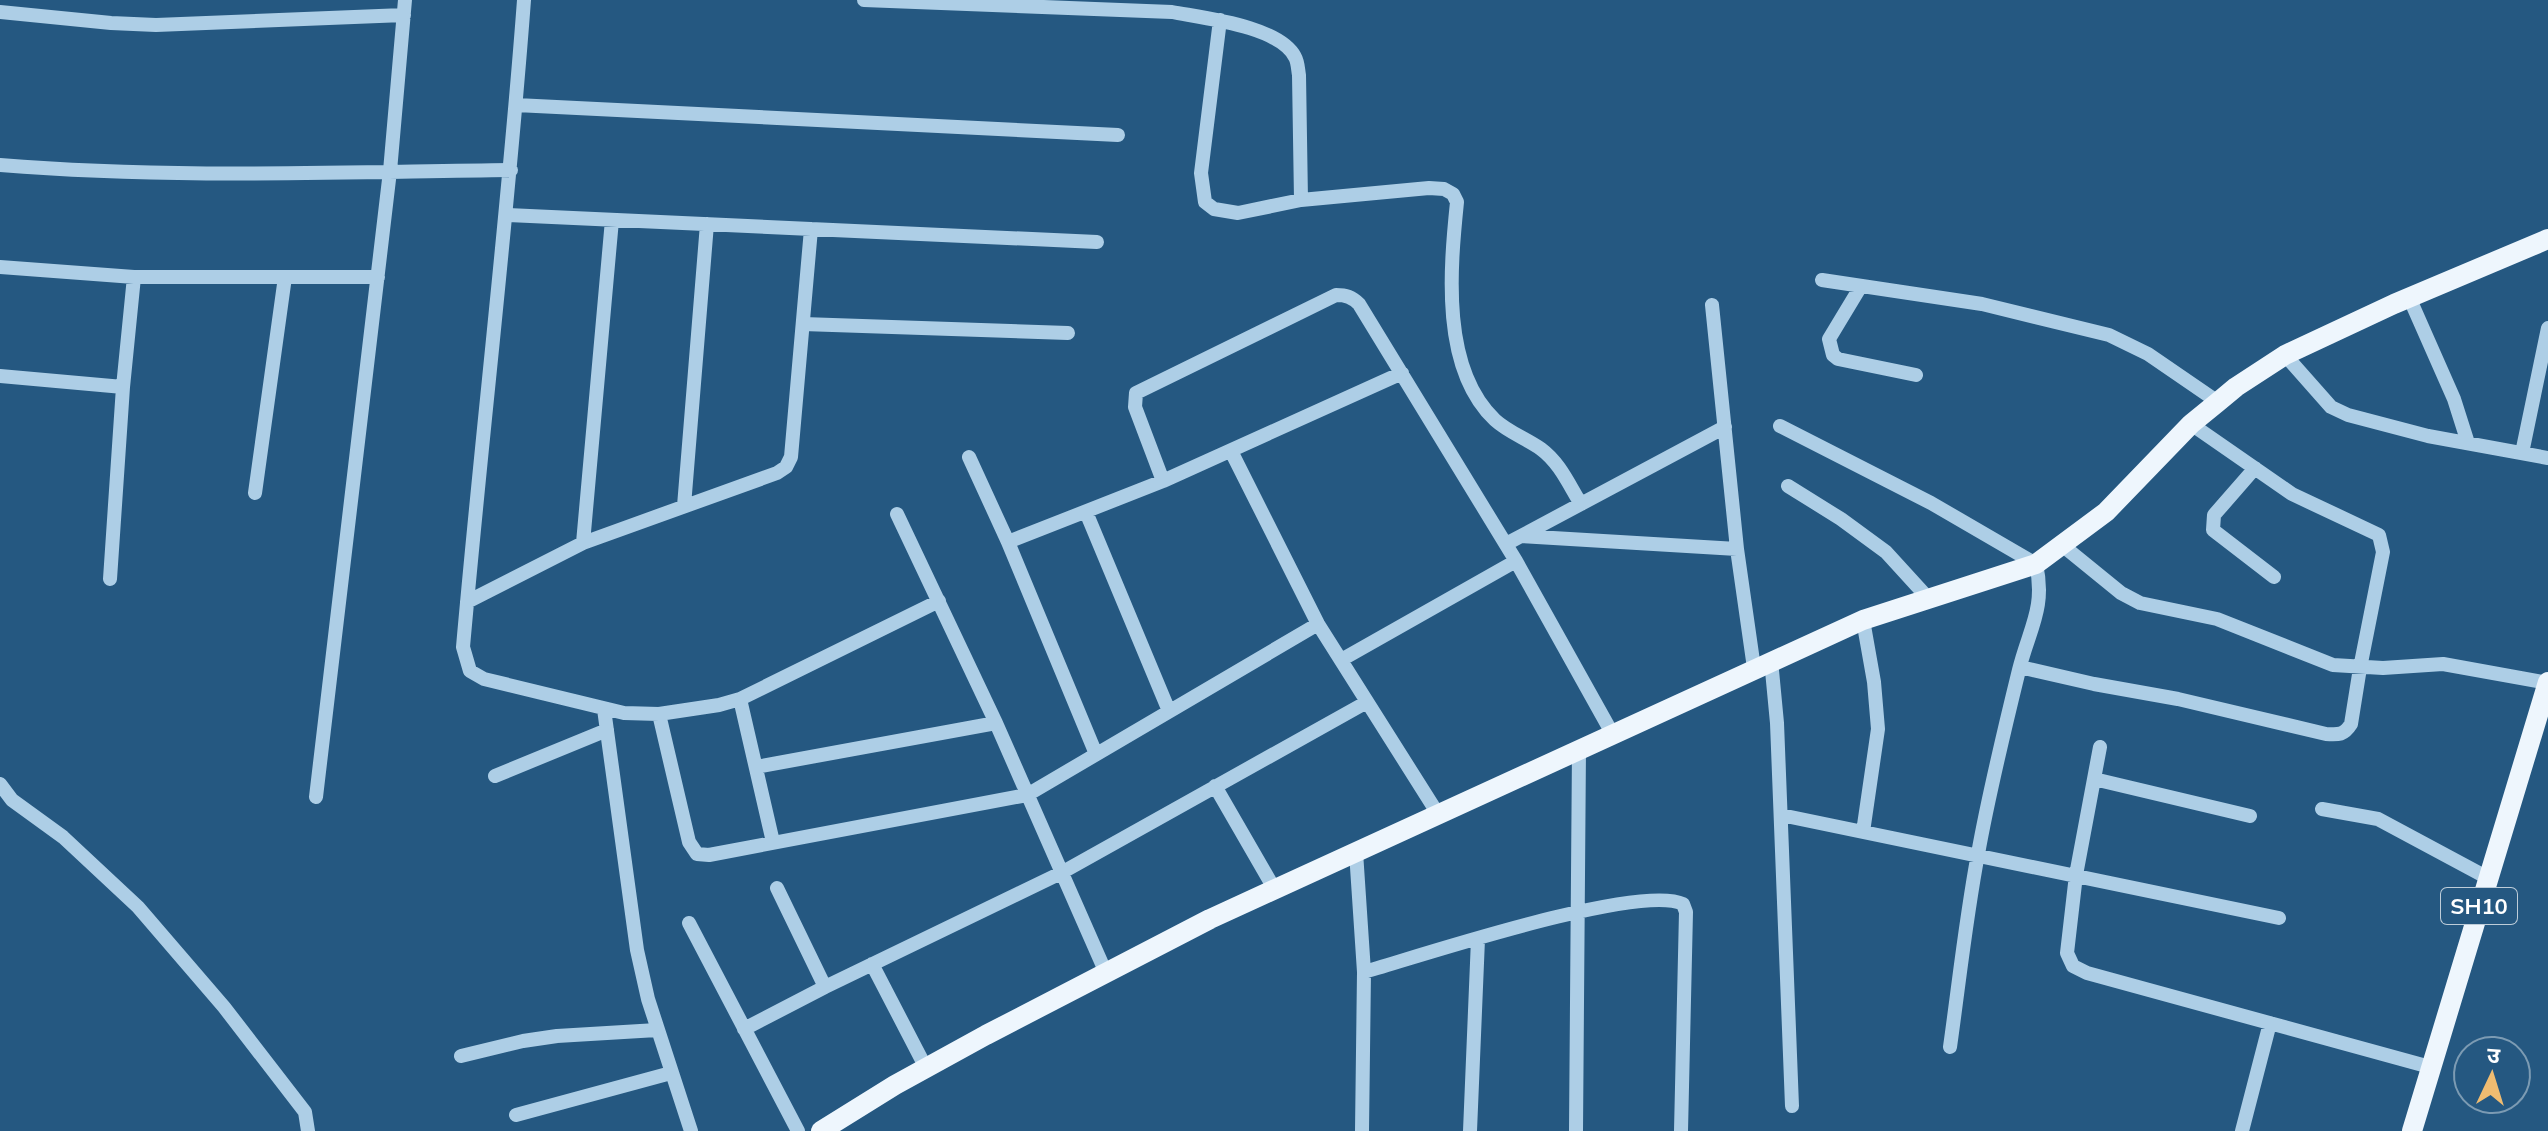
<svg xmlns="http://www.w3.org/2000/svg" width="2548" height="1131" font-family="Mulish,'Noto Sans Devanagari',sans-serif">
  <rect width="100%" height="100%" fill="#255881"/>
  <g fill="none" stroke-linecap="round" stroke-linejoin="round">
    <path stroke="#adcee6" stroke-width="14" d="M 524,0 C 508,216 482,431 463,647 L 470,671 L 484,679 L 624,713 L 659,714 L 719,705 L 740,699 L 939,601
      M 864,0 L 1172,12 C 1203,18 1279,26 1295,57 C 1298,62 1298,70 1299,75 L 1301,200
      M 0,12 L 111,23 L 156,25 L 404,15
      M 1220,20 L 1201,173 L 1205,202 L 1214,209 L 1238,213 L 1301,200 L 1429,188 L 1444,189 L 1453,194 L 1457,202 C 1450,270 1441,369 1495,420 C 1508,432 1527,439 1541,449 C 1560,463 1569,485 1581,504
      M 516,105 L 1118,135
      M 0,165 C 170,179 341,172 511,170
      M 507,215 L 1097,242
      M 0,267 L 134,277 L 378,277
      M 1822,280 L 1982,304 L 2109,335 L 2148,354 L 2218,402
      M 1861,286 L 1829,339 L 1833,355 L 1838,359 L 1916,375
      M 2409,297 L 2454,399 L 2468,443
      M 1712,305 L 1737,549 L 1754,668
      M 803,324 L 1068,333
      M 2285,355 L 2331,407 L 2348,415 L 2428,436 L 2548,458
      M 0,376 L 123,387
      M 1780,426 L 1931,503 L 2036,564 C 2046,608 2029,629 2019,670 C 2004,731 1989,792 1978,854 C 1966,917 1959,983 1950,1047
      M 1231,451 L 1318,624 L 1438,814
      M 2522,453 L 2548,328
      M 969,457 L 1008,542 L 1096,754
      M 2255,468 L 2214,515 L 2213,530 L 2274,577
      M 1163,481 L 1135,407 L 1136,393 L 1336,295 C 1346,295 1352,297 1359,304 L 1516,561 L 1612,733
      M 1788,486 L 1841,519 L 1886,552 L 1928,598
      M 255,493 L 285,277
      M 684,506 L 707,224
      M 1086,512 L 1169,711
      M 897,514 L 996,723 L 1106,973
      M 1521,536 L 1737,549
      M 1008,542 L 1163,481 L 1402,373
      M 583,543 L 612,220
      M 1506,544 L 1725,427
      M 2062,545 L 2121,593 L 2140,603 L 2217,619 L 2333,665 L 2383,668 L 2443,664 L 2548,683
      M 110,579 L 123,387 L 134,277
      M 467,602 L 583,543 L 777,473 L 786,467 L 791,457 L 811,229
      M 1863,620 L 1874,682 L 1878,729 L 1863,832
      M 1341,660 L 1516,561
      M 1771,660 L 1777,723 L 1792,1106
      M 2020,667 L 2094,684 L 2178,699 L 2326,734 C 2339,735 2344,735 2351,724 L 2360,668 L 2383,552 L 2379,535 L 2292,494 L 2191,424
      M 740,699 L 773,842
      M 604,709 L 637,950 L 648,999 L 691,1131
      M 659,714 L 689,842 L 697,854 L 709,855 L 1027,795 L 1318,624
      M 2100,747 L 2076,875 L 2067,953 L 2073,966 L 2087,973 L 2430,1067
      M 756,767 L 996,723
      M 495,776 L 607,730
      M 2094,779 L 2250,816
      M 0,784 L 12,800 L 63,837 L 138,907 L 224,1007 L 305,1112 L 308,1131
      M 1215,786 L 1275,890
      M 316,797 L 390,171 L 405,0
      M 2322,809 L 2378,819 L 2488,878
      M 1781,815 L 2279,918
      M 1356,852 L 1364,972 L 1362,1131
      M 777,888 L 825,987
      M 689,923 L 798,1131
      M 872,964 L 926,1068
      M 1364,972 C 1420,956 1639,883 1683,904 L 1686,912 L 1681,1131
      M 744,1029 L 825,987 L 1061,873 L 1367,702
      M 461,1056 L 523,1041 L 557,1036 L 657,1030
      M 516,1115 L 671,1073
      M 1470,1131 L 1478,939
      M 1576,1131 L 1579,748
      M 2242,1131 L 2270,1023"/>
    <path stroke="#eef6fd" stroke-width="20" d="M 821,1131 L 895,1085 L 986,1035 L 1210,919 L 1863,620 L 2036,564 L 2106,512 L 2191,424 L 2218,402 L 2236,387 L 2285,355 L 2394,304 L 2548,239
      M 2412,1131 L 2548,682"/>
  </g>
  <g text-anchor="middle" stroke-width="6" stroke-linejoin="round" paint-order="stroke">
    <rect fill="#255881" stroke="#becdd9" stroke-width="2" x="2441" y="888" width="76" height="36" rx="6"/>
    <g font-size="22" font-weight="bold" fill="#fff">
      <text x="2479" y="914">SH10</text>
    </g>
  </g>
  <g transform="translate(2492 1075) rotate(4)"><circle r="38" fill="#255881" stroke="#7c9bb3" stroke-width="2"/>
  <path d="M0-6L14 30L0 20L-14 30Z" fill="#f0bc71"/>
  <text y="-12" font-size="22" font-weight="bold" text-anchor="middle" fill="#ffffff">उ</text>
  </g>
</svg>
